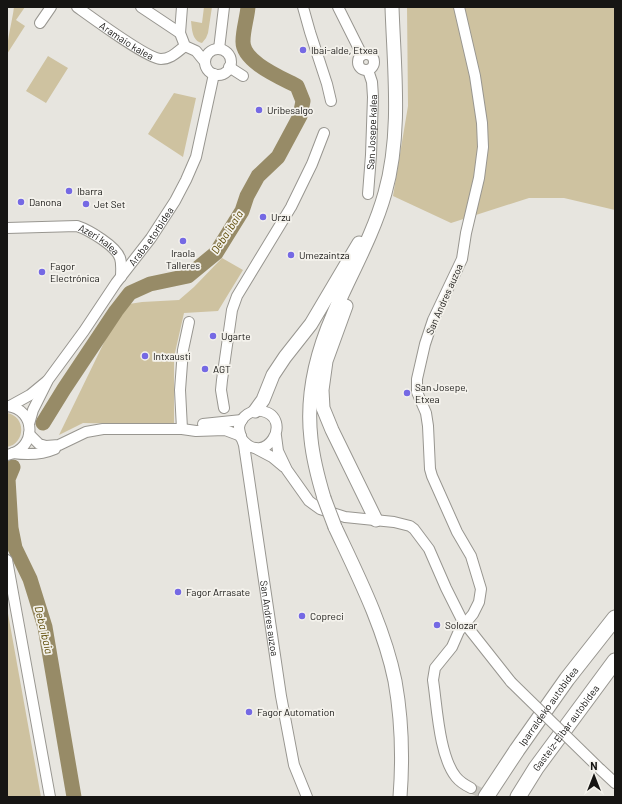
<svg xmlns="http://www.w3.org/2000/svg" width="622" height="804" font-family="Barlow,sans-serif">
  <rect width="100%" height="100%" fill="#e7e5df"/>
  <path fill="#cec2a0" d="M 14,7 L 25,7 L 16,20 L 25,26 L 7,54 C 7,38 12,23 14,7 Z
    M 204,7 L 212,7 L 208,33 L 206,38 L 202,43 C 192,41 192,29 191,21 L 202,23 Z
    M 407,7 L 615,7 L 615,210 L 564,198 L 529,198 L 451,223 L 393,196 L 408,106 Z
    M 48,56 L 68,68 L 46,103 L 26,91 Z
    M 174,93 L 196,98 L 183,157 L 148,134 Z
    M 222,258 L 243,270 L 218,311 L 184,313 L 174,357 L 174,425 L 83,423 L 59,435 L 113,324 L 129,304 L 142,302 L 179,300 L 194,287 Z
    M 7,413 C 26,416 26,443 7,447 Z
    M 7,608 L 41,797 L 7,797 Z"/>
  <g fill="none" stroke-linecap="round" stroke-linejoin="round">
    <path stroke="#978b67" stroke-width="15" d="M 43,423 L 64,389 L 116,311 L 130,293 L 150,284 L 188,276 L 216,253 L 242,211 L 247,196 L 258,176 L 278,157 L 300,116 L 303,101 L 297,86 C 282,78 242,62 243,41 C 243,30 247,18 248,7
      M 13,467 L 8,479 L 11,528 L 15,548 L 30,579 L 45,627 L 74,797"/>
    <path stroke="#c8c6c0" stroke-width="10" stroke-dasharray="10 5" stroke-linecap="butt" d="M 471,788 L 489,797"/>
    <g stroke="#989690" stroke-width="12">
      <g id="minor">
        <path id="s1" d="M 77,7 C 91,17 148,59 161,59 C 171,59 177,52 185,46"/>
        <path d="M 141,7 L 180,33"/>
        <path d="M 182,7 L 180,33 L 185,46 L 196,51 L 205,62"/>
        <path d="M 303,7 L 310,32 L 327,84 L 331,101"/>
        <path d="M 338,7 L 362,55"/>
        <path d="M 459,7 L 475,76 L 482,123 L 483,147 L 479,178 L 466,233 L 462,259 L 433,320 L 425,344 L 417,379 L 417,392 L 426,413 L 428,426 L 430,469 L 432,476 L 457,532 L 471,556 L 481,589 L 479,602 L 473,614 L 459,631 L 452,647 L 435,668 L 433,680 C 437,706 439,756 456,777 C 460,782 465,785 471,788"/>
        <path d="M 40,23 L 51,7"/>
        <path d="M 219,49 L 224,7"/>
        <circle cx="218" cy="62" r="13"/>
        <circle cx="366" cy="62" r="8"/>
        <path d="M 229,67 L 243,76"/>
        <path id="s2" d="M 368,194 L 371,155 L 373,97 L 372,82 L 368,70"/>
        <path id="s3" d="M 7,228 L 77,226 C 89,230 116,246 120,258 C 122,264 121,271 121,277"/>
        <path d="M 7,406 C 37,409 37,450 7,455"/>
        <path d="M 10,406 L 30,395 L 47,381"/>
        <path d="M 224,408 L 221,390 L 222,380 L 232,310 L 237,296 L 291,207 L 312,164 L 324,133"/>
        <path id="s4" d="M 29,424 L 33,410 L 48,380 L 84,331 L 116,283 L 151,238 L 175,201 L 186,180 L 196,157 L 214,74"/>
        <path d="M 203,424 L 242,420"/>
        <path d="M 182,429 L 180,390 L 183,350 L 189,322"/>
        <path d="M 29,434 L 39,444 L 46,446 L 59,445 L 86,432 L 103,429 L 182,429 L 196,431 L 225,430 L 241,436"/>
        <path d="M 276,436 L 278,451 L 287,470 L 309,501 L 320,509 L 345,517 L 394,522 L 410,526 L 414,529 L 429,549 L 446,588 L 462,620 L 511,682"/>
        <path id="s5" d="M 241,438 C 265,470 295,418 262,411 C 252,409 241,416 239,427 C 239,433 242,439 244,445 L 281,696 L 294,765 L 307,797"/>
        <path d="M 255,448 L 272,457 L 284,467"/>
        <path d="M 13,453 C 27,455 41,455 55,449"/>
        <path d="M 7,560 L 50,797"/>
        <path d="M 600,769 L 615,783"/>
      </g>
    </g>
    <g stroke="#989690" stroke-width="15">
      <path id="major" d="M 346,306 L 326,361 L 322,390 L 323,408 L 332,430 L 376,520
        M 255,411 L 263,400 L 273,375 L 285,357 L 311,324 L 359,243
        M 324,498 C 318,478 313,459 311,439 C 306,397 316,354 333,315 C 350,275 373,236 385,193 C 402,133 394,68 392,7
        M 335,527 C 358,576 384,627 395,681 C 402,720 403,758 400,797"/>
    </g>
    <g stroke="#989690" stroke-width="17">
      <g id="highway">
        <path id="s6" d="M 486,797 L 517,750 L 567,679 L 615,618"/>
        <path id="s7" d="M 518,797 L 536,768 L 615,661"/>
      </g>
    </g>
    <use href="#minor" stroke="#fff" stroke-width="10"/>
    <use href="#major" stroke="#fff" stroke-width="13"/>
    <use href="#highway" stroke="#fff" stroke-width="15"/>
    <g stroke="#989690" stroke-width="12" stroke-linecap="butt">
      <path id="minor-bridge" d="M 511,682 L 600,769"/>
    </g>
    <g stroke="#989690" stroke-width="15" stroke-linecap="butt">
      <path id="major-bridge" d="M 324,498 L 335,527"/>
    </g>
    <use href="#minor-bridge" stroke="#fff" stroke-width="10"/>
    <use href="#major-bridge" stroke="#fff" stroke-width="13"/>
  </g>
  <g fill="#7569e4" stroke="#f4f2ec" stroke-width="1.5">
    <circle cx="303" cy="50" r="4"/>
    <circle cx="259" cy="110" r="4"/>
    <circle cx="69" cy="191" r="4"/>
    <circle cx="21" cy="202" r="4"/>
    <circle cx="86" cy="204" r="4"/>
    <circle cx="263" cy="217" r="4"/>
    <circle cx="183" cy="241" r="4"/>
    <circle cx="291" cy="255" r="4"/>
    <circle cx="42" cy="272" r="4"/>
    <circle cx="213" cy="336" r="4"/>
    <circle cx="145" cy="356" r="4"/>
    <circle cx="205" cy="369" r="4"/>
    <circle cx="407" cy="393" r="4"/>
    <circle cx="178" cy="592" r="4"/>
    <circle cx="302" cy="616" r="4"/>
    <circle cx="437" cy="625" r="4"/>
    <circle cx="249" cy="712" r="4"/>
  </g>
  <g text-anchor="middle" stroke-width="3.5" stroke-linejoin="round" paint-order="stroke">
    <g font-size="10" fill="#161513" stroke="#f4f2ec">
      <text dy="4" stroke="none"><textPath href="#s1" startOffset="60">Aramaio kalea</textPath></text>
      <text dy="4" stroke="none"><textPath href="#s2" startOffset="62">San Josepe kalea</textPath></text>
      <text dy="4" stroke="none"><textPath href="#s4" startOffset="225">Araba etorbidea</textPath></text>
      <text dy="4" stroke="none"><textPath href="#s3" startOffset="96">Azeri kalea</textPath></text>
      <text transform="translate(444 299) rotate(-66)" y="4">San Andres auzoa</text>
      <text dy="4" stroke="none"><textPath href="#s5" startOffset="300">San Andres auzoa</textPath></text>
      <text dy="4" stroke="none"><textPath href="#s6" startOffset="110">Iparraldeko autobidea</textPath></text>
      <text dy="4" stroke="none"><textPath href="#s7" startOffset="84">Gasteiz-Eibar autobidea</textPath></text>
    </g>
    <g font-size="10" fill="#161513" stroke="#f4f2ec" text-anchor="start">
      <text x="311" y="54">Ibai-alde, Etxea</text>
      <text x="267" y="114">Uribesalgo</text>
      <text x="77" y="195">Ibarra</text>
      <text x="29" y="206">Danona</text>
      <text x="94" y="208">Jet Set</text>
      <text x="271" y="221">Urzu</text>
      <text x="183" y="257" text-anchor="middle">Iraola<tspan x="183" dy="12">Talleres</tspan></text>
      <text x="299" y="259">Umezaintza</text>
      <text x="50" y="270">Fagor<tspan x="50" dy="12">Electrónica</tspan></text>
      <text x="221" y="340">Ugarte</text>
      <text x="153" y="360">Intxausti</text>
      <text x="213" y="373">AGT</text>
      <text x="415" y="391">San Josepe,<tspan x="415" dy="12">Etxea</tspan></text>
      <text x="186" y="596">Fagor Arrasate</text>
      <text x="310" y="620">Copreci</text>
      <text x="445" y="629">Solozar</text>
      <text x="257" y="716">Fagor Automation</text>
    </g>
    <g font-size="11" font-style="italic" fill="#5a4701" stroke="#f4f2ec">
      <text transform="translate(227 232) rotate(-57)" y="4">Deba ibaia</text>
      <text transform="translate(44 630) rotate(77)" y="4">Deba ibaia</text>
    </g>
  </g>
  <rect width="622" height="804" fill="none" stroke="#161513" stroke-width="16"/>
  <g transform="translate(594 776)" stroke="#f4f2ec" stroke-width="3" paint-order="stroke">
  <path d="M0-3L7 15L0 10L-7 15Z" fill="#161513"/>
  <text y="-6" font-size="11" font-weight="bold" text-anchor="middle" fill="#161513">N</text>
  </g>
</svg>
